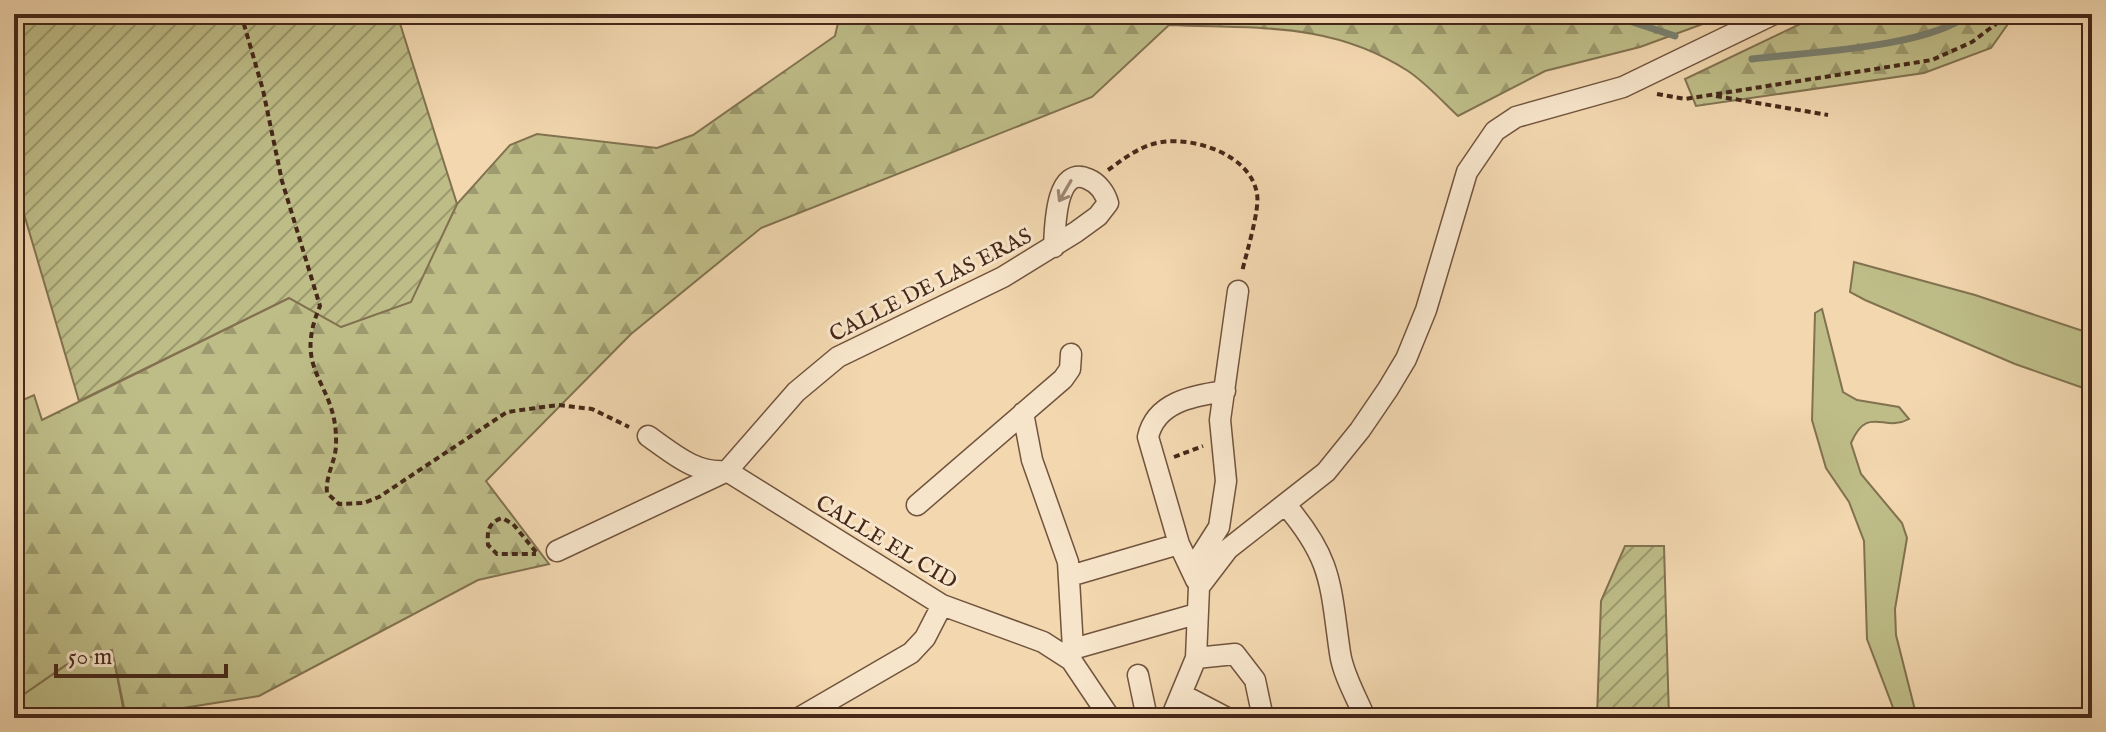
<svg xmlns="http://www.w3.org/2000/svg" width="2106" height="732" font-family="'IM FELL English',serif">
  <defs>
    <pattern id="forest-firs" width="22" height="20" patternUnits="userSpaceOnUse" patternTransform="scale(2)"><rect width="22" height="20" fill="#bebd88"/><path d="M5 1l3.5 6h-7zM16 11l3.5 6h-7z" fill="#9c9a6e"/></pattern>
    <pattern id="garden-furrows" width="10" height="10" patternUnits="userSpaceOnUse" patternTransform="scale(2)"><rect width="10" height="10" fill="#bebd88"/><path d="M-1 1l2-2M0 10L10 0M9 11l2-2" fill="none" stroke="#9c9a6e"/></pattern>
  </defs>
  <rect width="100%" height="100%" fill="#f2d7af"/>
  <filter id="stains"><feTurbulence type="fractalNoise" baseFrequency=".0025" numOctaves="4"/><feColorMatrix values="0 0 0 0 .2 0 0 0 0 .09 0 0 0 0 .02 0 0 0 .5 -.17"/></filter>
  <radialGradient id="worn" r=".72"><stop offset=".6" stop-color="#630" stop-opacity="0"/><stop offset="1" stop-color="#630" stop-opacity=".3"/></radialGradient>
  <path fill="#bebd88" stroke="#827250" stroke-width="2" d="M 1854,262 L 1975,295 L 2092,334 L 2092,391 L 2015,364 L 1865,300 L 1850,292 Z
    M 1822,309 L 1843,392 L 1857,400 L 1899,407 L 1909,419 C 1884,433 1868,404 1851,443 L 1861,474 L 1902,523 L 1907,538 L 1895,609 L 1896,635 L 1917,718 L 1897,718 L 1867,639 L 1864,541 L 1849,502 L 1826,468 L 1812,420 L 1815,313 Z
    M 112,649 L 125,718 L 14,718 L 14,701 L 66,665 Z"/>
  <path fill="url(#forest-firs)" stroke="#827250" stroke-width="2" d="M 840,14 L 1730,14 L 1640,47 L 1545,71 L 1458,116 C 1442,101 1426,83 1408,71 C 1331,21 1256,29 1169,25 L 1092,97 L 761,228 L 631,334 L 486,481 L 549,564 L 478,580 L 259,696 L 126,717 L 112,650 L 66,665 L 14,701 L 14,404 L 34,395 L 42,420 L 289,298 L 341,327 L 410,302 L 457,204 L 510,145 L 537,134 L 657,148 L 693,135 L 835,36 Z
    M 1821,14 L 2015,14 L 1991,48 L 1924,73 L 1696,106 L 1685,79 Z"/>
  <path fill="url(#garden-furrows)" stroke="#827250" stroke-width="2" d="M 14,14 L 397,14 L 457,204 L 411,302 L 341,327 L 289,298 L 79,401 L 14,180 Z
    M 1625,546 L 1664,546 L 1669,718 L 1597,718 L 1601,601 Z"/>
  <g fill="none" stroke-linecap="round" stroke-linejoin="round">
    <path stroke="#798070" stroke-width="7" d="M 1608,14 L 1675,36
      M 1752,59 C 1808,52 1927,48 1969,14"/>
    <g stroke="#71543e" stroke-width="23">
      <path id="minor" d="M 1023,413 L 1032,460 L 1068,562 L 1073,649 L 1071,660
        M 648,436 C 674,454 695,474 727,471
        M 727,471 L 942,605 L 1043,642 L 1071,660 L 1110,718
        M 1285,504 C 1333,560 1330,584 1340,653 C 1343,675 1357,698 1365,718
        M 917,505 L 1063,379 L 1070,369 L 1071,354
        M 557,551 L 727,471 L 796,392 L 838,357 L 1003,277 L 1076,232 L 1098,216 L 1108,203 C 1105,193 1098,183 1088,179 C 1055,164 1055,229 1054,247
        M 1070,576 L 1179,544
        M 1196,580 L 1179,544 L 1148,437 C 1156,401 1194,396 1225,391
        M 1199,587 L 1198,560 L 1219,527 L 1226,481 L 1220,420 L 1238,291
        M 1073,649 L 1196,614
        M 1196,658 L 1235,654 L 1255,680 L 1263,718
        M 1138,675 L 1147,718
        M 1183,695 L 1227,718
        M 799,718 L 911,653 L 925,638 L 942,605
        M 1171,718 L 1196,658 L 1199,587 L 1228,549 L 1326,472 L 1360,430 L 1388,389 L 1406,359 L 1426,310 L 1467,172 L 1495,131 L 1516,117 L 1623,87 L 1774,14"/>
    </g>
    <path stroke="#462819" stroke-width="4" stroke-dasharray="6 4" stroke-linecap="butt" d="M 241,14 L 263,90 L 282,181 L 320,306 C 291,374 338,381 336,444 C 336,461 325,476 327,493 L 339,504 L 364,503 L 379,497 L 507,412 L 558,405 L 592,409 L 629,427
      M 1657,94 L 1685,99 L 1932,60 L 1972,42 L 2009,14
      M 1716,96 L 1828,115
      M 1108,170 C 1125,158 1141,145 1162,142 C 1195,137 1251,155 1257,194 C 1260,210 1246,254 1242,272
      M 1174,457 L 1203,446
      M 536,552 L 513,524 L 502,518 C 488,523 487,531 488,545 L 497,554 L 536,554"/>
    <use href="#minor" stroke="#f7e5cb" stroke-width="20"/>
  </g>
  <defs><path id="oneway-shaft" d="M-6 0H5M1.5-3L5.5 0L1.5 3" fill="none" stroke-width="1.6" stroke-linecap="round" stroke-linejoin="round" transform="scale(2)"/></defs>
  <use stroke="#9e8672" href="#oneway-shaft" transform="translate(1065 191) rotate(120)"/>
  <g text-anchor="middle" stroke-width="6" stroke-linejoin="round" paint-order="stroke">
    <g font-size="22" fill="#462819" stroke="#f7e5cb">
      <text transform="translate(930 284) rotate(-27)" y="8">CALLE DE LAS ERAS</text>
      <text transform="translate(887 541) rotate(31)" y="8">CALLE EL CID</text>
    </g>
  </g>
  <rect width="2106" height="732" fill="none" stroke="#f2d7af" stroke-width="48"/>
  <rect x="16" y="16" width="2074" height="700" fill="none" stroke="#462819" stroke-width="4"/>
  <rect x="24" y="24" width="2058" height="684" fill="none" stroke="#462819" stroke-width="2"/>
  <path d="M56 664v12h170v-12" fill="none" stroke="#462819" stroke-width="4"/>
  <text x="68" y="664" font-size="24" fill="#462819" stroke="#f7e5cb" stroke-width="6" paint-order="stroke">50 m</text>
  <rect width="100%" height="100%" filter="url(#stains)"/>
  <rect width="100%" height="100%" fill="url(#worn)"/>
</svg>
